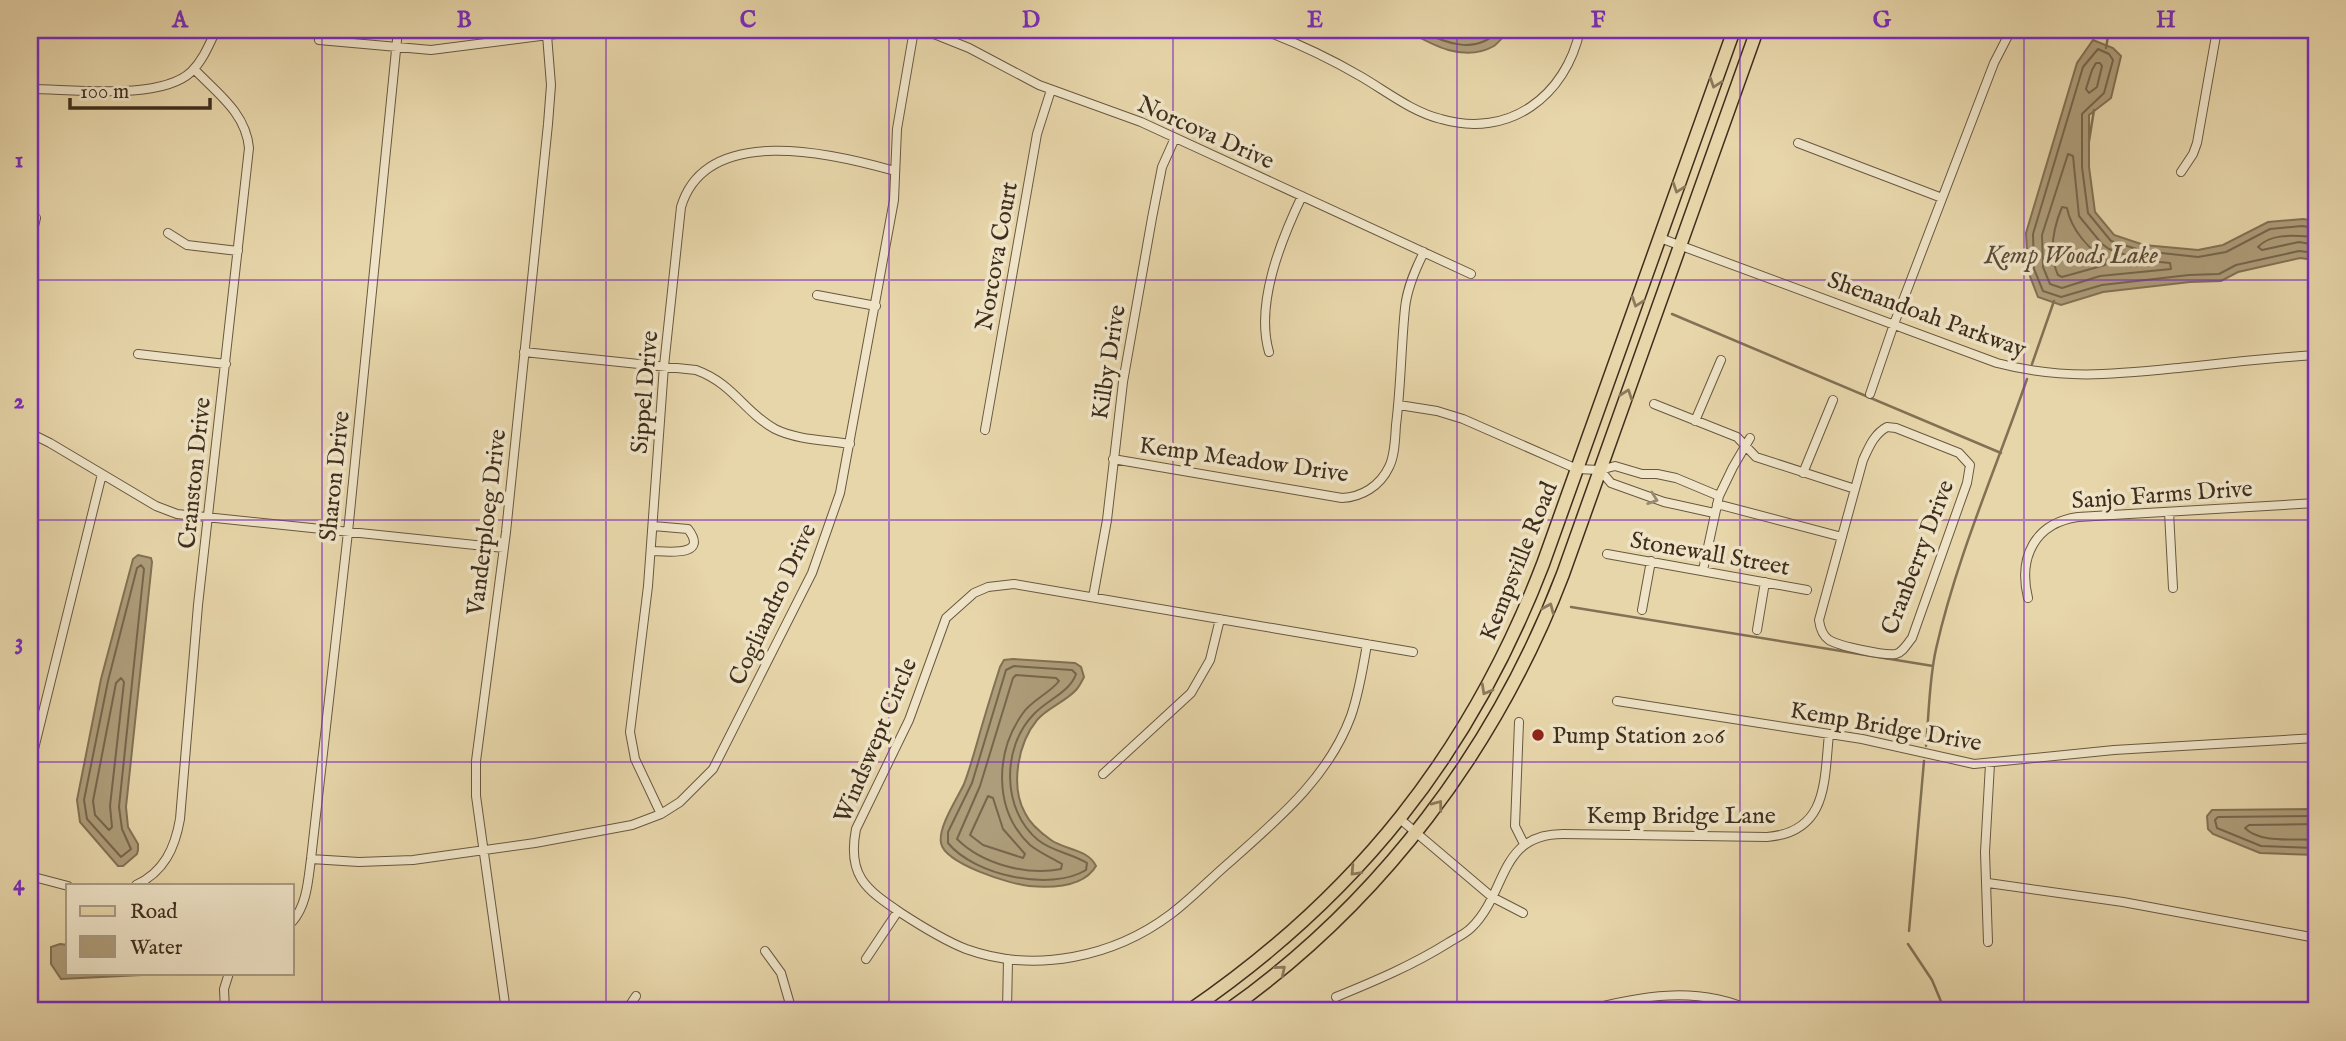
<svg xmlns="http://www.w3.org/2000/svg" width="2346" height="1041" font-family="'IM FELL English',serif">
  <rect width="100%" height="100%" fill="#e7d6aa"/>
  <filter id="stains"><feTurbulence type="fractalNoise" baseFrequency=".00286" numOctaves="4"/><feColorMatrix values="0 0 0 0 .2 0 0 0 0 .09 0 0 0 0 .02 0 0 0 .5 -.17"/></filter>
  <radialGradient id="worn" r=".72"><stop offset=".6" stop-color="#630" stop-opacity="0"/><stop offset="1" stop-color="#630" stop-opacity=".3"/></radialGradient>
  <path fill="#ae9d7a" stroke="#827155" stroke-width="2" d="M 1406,30 L 1509,30 C 1505,35 1499,42 1494,46 C 1464,63 1432,45 1406,30 Z
    M 2093,40 L 2113,48 L 2121,56 L 2111,98 L 2089,115 L 2089,167 L 2095,212 L 2114,235 L 2144,245 L 2198,250 L 2223,245 L 2268,222 L 2303,219 L 2316,221 L 2316,260 L 2300,258 L 2238,272 L 2221,281 L 2190,282 L 2103,292 L 2061,305 L 2038,297 L 2028,271 L 2026,233 L 2077,63 Z
    M 138,555 L 151,558 L 152,562 L 126,807 L 128,827 L 138,844 L 138,850 L 137,854 L 123,866 L 118,866 L 80,822 L 77,800 L 101,679 L 133,559 Z
    M 1013,659 L 1075,663 L 1081,667 L 1084,677 C 1082,681 1079,687 1076,690 C 1065,702 1047,708 1037,720 C 1018,743 1010,786 1025,813 C 1030,824 1041,833 1051,840 C 1065,850 1088,849 1096,866 C 1084,887 1052,888 1029,886 C 1010,884 945,864 941,843 C 938,827 957,799 964,784 C 969,771 973,757 977,743 C 984,718 992,692 1000,667 L 1004,660 Z
    M 2316,809 L 2316,855 L 2260,853 L 2213,834 L 2208,829 L 2207,816 L 2212,810 Z
    M 60,944 L 68,945 L 68,973 L 146,973 L 142,975 L 61,979 L 51,964 L 51,947 Z"/>
  <g fill="none" stroke-linecap="round" stroke-linejoin="round">
    <path stroke="#76664c" stroke-width="2" d="M 1420,30 C 1446,44 1477,55 1499,30
      M 2096,63 L 2100,63 L 2102,66 L 2097,87 L 2089,93 L 2086,89 L 2092,70 Z
      M 2068,154 L 2073,156 L 2079,216 L 2102,244 L 2109,249 L 2140,260 L 2170,263 L 2171,269 L 2100,276 L 2062,288 L 2050,284 L 2043,267 L 2042,235 Z
      M 2062,207 L 2067,208 C 2071,229 2088,249 2106,260 L 2105,265 L 2062,277 L 2058,275 C 2048,253 2053,229 2062,207 Z
      M 2316,228 L 2302,226 L 2270,229 L 2226,252 L 2198,257 L 2143,251 L 2111,241 L 2088,213 L 2082,167 L 2082,114 L 2104,93 L 2113,60 L 2109,54 L 2098,49 L 2083,67 L 2033,234 L 2034,269 L 2043,291 L 2061,297 L 2102,285 L 2189,275 L 2219,274 L 2236,265 L 2299,251 L 2316,253
      M 2316,237 C 2297,236 2272,232 2258,247 L 2262,250 L 2299,242 L 2316,245
      M 141,565 L 144,569 L 119,807 L 122,829 L 131,849 L 121,857 L 87,819 L 84,800 L 108,681 L 137,568 Z
      M 1014,666 L 1072,670 L 1076,674 C 1070,692 1047,700 1034,714 C 1001,747 1002,811 1038,840 C 1053,852 1071,853 1087,863 L 1086,870 C 1050,892 974,875 948,843 L 948,832 L 972,783 L 1006,670 Z
      M 1016,675 L 1056,678 L 1059,681 C 1050,693 1032,700 1023,713 C 995,752 993,810 1030,845 C 1040,853 1052,858 1062,864 L 1061,869 C 1027,876 982,864 957,839 L 980,786 L 1013,678 Z
      M 121,678 L 124,682 L 110,806 L 112,827 L 109,830 L 95,815 L 93,801 L 116,683 Z
      M 988,796 L 993,798 L 1003,829 L 1025,854 L 1023,858 L 983,845 L 970,835 Z
      M 2316,816 L 2218,817 L 2215,820 L 2217,828 L 2261,846 L 2316,848
      M 2316,824 L 2249,825 L 2245,828 C 2260,844 2296,838 2316,840"/>
    <path stroke="#827155" stroke-width="2.5" d="M 2106,48 L 2109,30
      M 2089,141 L 2094,110
      M 1672,314 L 2001,453
      M 2032,364 L 2054,301
      M 1571,607 L 1933,666
      M 1926,746 C 1929,714 1929,680 1936,649 C 1957,556 1996,469 2027,379
      M 1909,931 L 1924,761
      M 1908,944 L 1932,980 L 1945,1011"/>
    <g stroke="#695840" stroke-width="10">
      <path id="minor" d="M 924,30 L 969,48 L 1039,85 L 1141,122 L 1471,274
        M 1263,30 C 1297,43 1329,58 1360,76 C 1386,91 1412,112 1441,119 C 1509,139 1566,96 1580,30
        M 319,40 L 431,50 L 587,30
        M 30,89 C 71,89 160,101 191,72 C 203,60 209,45 216,30
        M 1798,143 L 1942,198
        M 2181,172 L 2193,154 L 2197,143 L 2217,30
        M 168,233 L 187,245 L 238,251
        M 1660,238 L 1997,363 C 2066,381 2118,374 2188,367 C 2231,362 2273,358 2316,355
        M 30,242 L 36,218
        M 817,295 L 876,306
        M 524,352 L 696,370 C 734,384 744,412 775,429 C 797,440 826,440 850,444
        M 1269,352 C 1255,304 1281,240 1302,196
        M 138,354 L 226,364
        M 1870,394 L 1894,324 L 1994,63 L 2011,30
        M 1654,404 L 1737,437 L 1756,457 L 1855,489
        M 1399,405 L 1437,411 L 1463,419 L 1577,469 L 1600,470 L 1615,466 L 1642,474 L 1657,474 L 1676,478 L 1719,496
        M 1695,421 L 1721,360
        M 1887,427 L 1896,428 L 1959,453 L 1970,465 L 1967,483 L 1912,638 C 1907,644 1903,652 1896,654 C 1884,656 1839,646 1829,640 C 1822,635 1820,628 1819,620 L 1863,460 C 1869,447 1874,434 1887,427 Z
        M 985,430 L 1037,134 L 1051,90
        M 30,433 L 50,443 L 156,506 L 177,514 L 504,548
        M 1113,459 L 1342,498 C 1362,497 1380,486 1389,467 C 1395,455 1395,439 1396,425 C 1401,386 1401,347 1405,308 C 1407,288 1415,270 1424,252
        M 1600,470 L 1611,483 L 1664,502 L 1714,513
        M 1803,473 L 1833,400
        M 1717,504 L 1842,537
        M 2169,512 L 2173,588
        M 651,551 C 665,551 710,558 688,529 L 653,526
        M 1607,554 L 1807,590
        M 1703,570 L 1719,496 L 1733,467 L 1750,438
        M 1093,597 L 1107,520 L 1123,382 L 1152,218 L 1162,167 L 1175,138
        M 2028,598 C 2018,557 2035,523 2078,517 L 2316,503
        M 1642,610 L 1651,561
        M 1757,630 L 1765,582
        M 1367,644 C 1363,668 1359,693 1351,716 C 1328,778 1278,819 1231,861 C 1211,878 1192,898 1171,914 C 1114,957 1035,974 966,949 C 943,940 921,926 901,913 C 865,889 847,875 856,829 L 909,720 L 946,618 L 974,593 L 988,587 L 1014,584 L 1413,652
        M 1617,701 L 1862,739 L 1974,764 L 2114,750 L 2316,738
        M 1519,722 L 1515,826 L 1524,844
        M 30,765 L 102,474
        M 1103,774 L 1191,693 L 1210,660 L 1220,619
        M 661,814 L 635,759 L 630,732 L 648,586 L 664,366 L 681,207 C 706,123 832,153 895,171
        M 1400,819 L 1492,897 L 1523,913
        M 311,859 L 359,862 L 413,860 L 535,843 L 632,825 L 661,814 L 680,802 L 713,769 L 812,573 L 840,493 L 894,200 L 897,129 L 914,30
        M 30,876 L 68,886
        M 1988,883 L 2123,902 L 2316,938
        M 136,885 C 164,872 175,848 180,819 L 198,605 L 249,148 C 246,113 217,93 194,69
        M 292,922 C 307,905 308,881 311,859 L 348,532 L 398,30
        M 1988,942 L 1985,852 L 1990,764
        M 765,951 L 781,973 L 792,1011
        M 866,959 L 898,911
        M 1336,997 C 1375,981 1413,965 1448,943 C 1456,938 1465,934 1471,928 C 1508,892 1498,834 1563,834 L 1767,837 C 1828,832 1824,782 1829,734
        M 225,1011 L 224,989 L 229,973
        M 506,1011 L 476,796 L 476,761 L 506,532 L 548,124 L 551,85 L 547,35
        M 626,1011 L 636,996
        M 1007,1011 L 1008,959
        M 1583,1011 C 1639,996 1697,985 1752,1011"/>
    </g>
    <g stroke="#3f2e1d" stroke-width="15">
      <path id="primary" d="M 1189,1011 C 1357,896 1470,754 1543,564 L 1734,30
        M 1227,1011 C 1380,903 1496,749 1563,574 L 1757,30"/>
    </g>
    <use href="#minor" stroke="#efe4c8" stroke-width="8"/>
    <use href="#primary" stroke="#e7d6aa" stroke-width="12"/>
  </g>
  <defs><path id="oneway-chevron" d="M-2-3.5L2.5 0L-2 3.5" fill="none" stroke-width="1.6" stroke-linecap="round" stroke-linejoin="round" transform="scale(1.75)"/></defs>
  <g stroke="#8b7a5c">
    <use href="#oneway-chevron" transform="translate(1715 83) rotate(109)"/>
    <use href="#oneway-chevron" transform="translate(1678 188) rotate(109)"/>
    <use href="#oneway-chevron" transform="translate(1637 302) rotate(109)"/>
    <use href="#oneway-chevron" transform="translate(1627 394) rotate(-70)"/>
    <use href="#oneway-chevron" transform="translate(1549 608) rotate(-67)"/>
    <use href="#oneway-chevron" transform="translate(1486 690) rotate(119)"/>
    <use href="#oneway-chevron" transform="translate(1438 805) rotate(-53)"/>
    <use href="#oneway-chevron" transform="translate(1355 871) rotate(133)"/>
    <use href="#oneway-chevron" transform="translate(1281 970) rotate(-40)"/>
  </g>
  <use stroke="#978972" href="#oneway-chevron" transform="translate(1653 499) rotate(19)"/>
  <path fill="none" stroke="#7b2cbf" stroke-width="2" stroke-opacity="0.55" d="M 322,30 L 322,1011M 606,30 L 606,1011M 889,30 L 889,1011M 1173,30 L 1173,1011M 1457,30 L 1457,1011M 1740,30 L 1740,1011M 2024,30 L 2024,1011M 30,280 L 2316,280M 30,520 L 2316,520M 30,762 L 2316,762"/>
  <circle fill="#8f2418" stroke="#efe4c8" stroke-width="2.5" cx="1538" cy="735" r="7"/>
  <g text-anchor="middle" stroke-width="7" stroke-linejoin="round" paint-order="stroke">
    <g font-size="24" fill="#3f2e1d" stroke="#efe4c8">
      <text transform="translate(1206 132) rotate(24)" y="8">Norcova Drive</text>
      <text transform="translate(996 256) rotate(-80)" y="8">Norcova Court</text>
      <text transform="translate(1927 314) rotate(20)" y="8">Shenandoah Parkway</text>
      <text transform="translate(1108 362) rotate(-81)" y="8">Kilby Drive</text>
      <text transform="translate(644 392) rotate(-85)" y="8">Sippel Drive</text>
      <text transform="translate(1244 459) rotate(8)" y="8">Kemp Meadow Drive</text>
      <text transform="translate(194 473) rotate(-84)" y="8">Cranston Drive</text>
      <text transform="translate(334 476) rotate(-84)" y="8">Sharon Drive</text>
      <text transform="translate(2162 494) rotate(-4)" y="8">Sanjo Farms Drive</text>
      <text transform="translate(486 522) rotate(-83)" y="8">Vanderploeg Drive</text>
      <text transform="translate(1710 553) rotate(10)" y="8">Stonewall Street</text>
      <text transform="translate(1917 557) rotate(-69)" y="8">Cranberry Drive</text>
      <text transform="translate(1518 561) rotate(-68)" y="8">Kempsville Road</text>
      <text transform="translate(772 604) rotate(-65)" y="8">Cogliandro Drive</text>
      <text transform="translate(1886 726) rotate(10)" y="8">Kemp Bridge Drive</text>
      <text transform="translate(875 740) rotate(-67)" y="8">Windswept Circle</text>
      <text x="1681" y="823">Kemp Bridge Lane</text>
    </g>
    <g font-size="24" fill="#3f2e1d" stroke="#efe4c8" text-anchor="start">
      <text x="1552" y="743">Pump Station 206</text>
    </g>
    <g font-size="26" font-style="italic" fill="#5b4a34" stroke="#efe4c8">
      <text x="2071" y="263">Kemp Woods Lake</text>
    </g>
  </g>
  <rect width="2346" height="1041" fill="none" stroke="#e7d6aa" stroke-width="77"/>
  <rect x="66" y="884" width="228" height="91" fill="#efe4c8" stroke="#a99b84" stroke-width="2"/>
  <rect x="80" y="906" width="35" height="10" fill="#e7d6aa" stroke="#a99b84" stroke-width="2"/>
  <text x="130" y="918" font-size="21" fill="#3f2e1d">Road</text>
  <rect x="80" y="936" width="35" height="21" fill="#ae9d7a" stroke="#a99b84" stroke-width="2"/>
  <text x="130" y="954" font-size="21" fill="#3f2e1d">Water</text>
  <path d="M70 98v10h140v-10" fill="none" stroke="#3f2e1d" stroke-width="3.5"/>
  <text x="80" y="98" font-size="21" fill="#3f2e1d" stroke="#efe4c8" stroke-width="5" paint-order="stroke">100 m</text>
  <rect x="38" y="38" width="2270" height="964" fill="none" stroke="#7b2cbf" stroke-width="2.5"/>
  <g font-size="23" text-anchor="middle" font-weight="bold" fill="#7b2cbf">
    <text x="180" y="27">A</text>
    <text x="464" y="27">B</text>
    <text x="748" y="27">C</text>
    <text x="1031" y="27">D</text>
    <text x="1315" y="27">E</text>
    <text x="1598" y="27">F</text>
    <text x="1882" y="27">G</text>
    <text x="2166" y="27">H</text>
    <text x="19" y="167">1</text>
    <text x="19" y="408">2</text>
    <text x="19" y="649">3</text>
    <text x="19" y="890">4</text>
  </g>
  <rect width="100%" height="100%" filter="url(#stains)"/>
  <rect width="100%" height="100%" fill="url(#worn)"/>
</svg>
